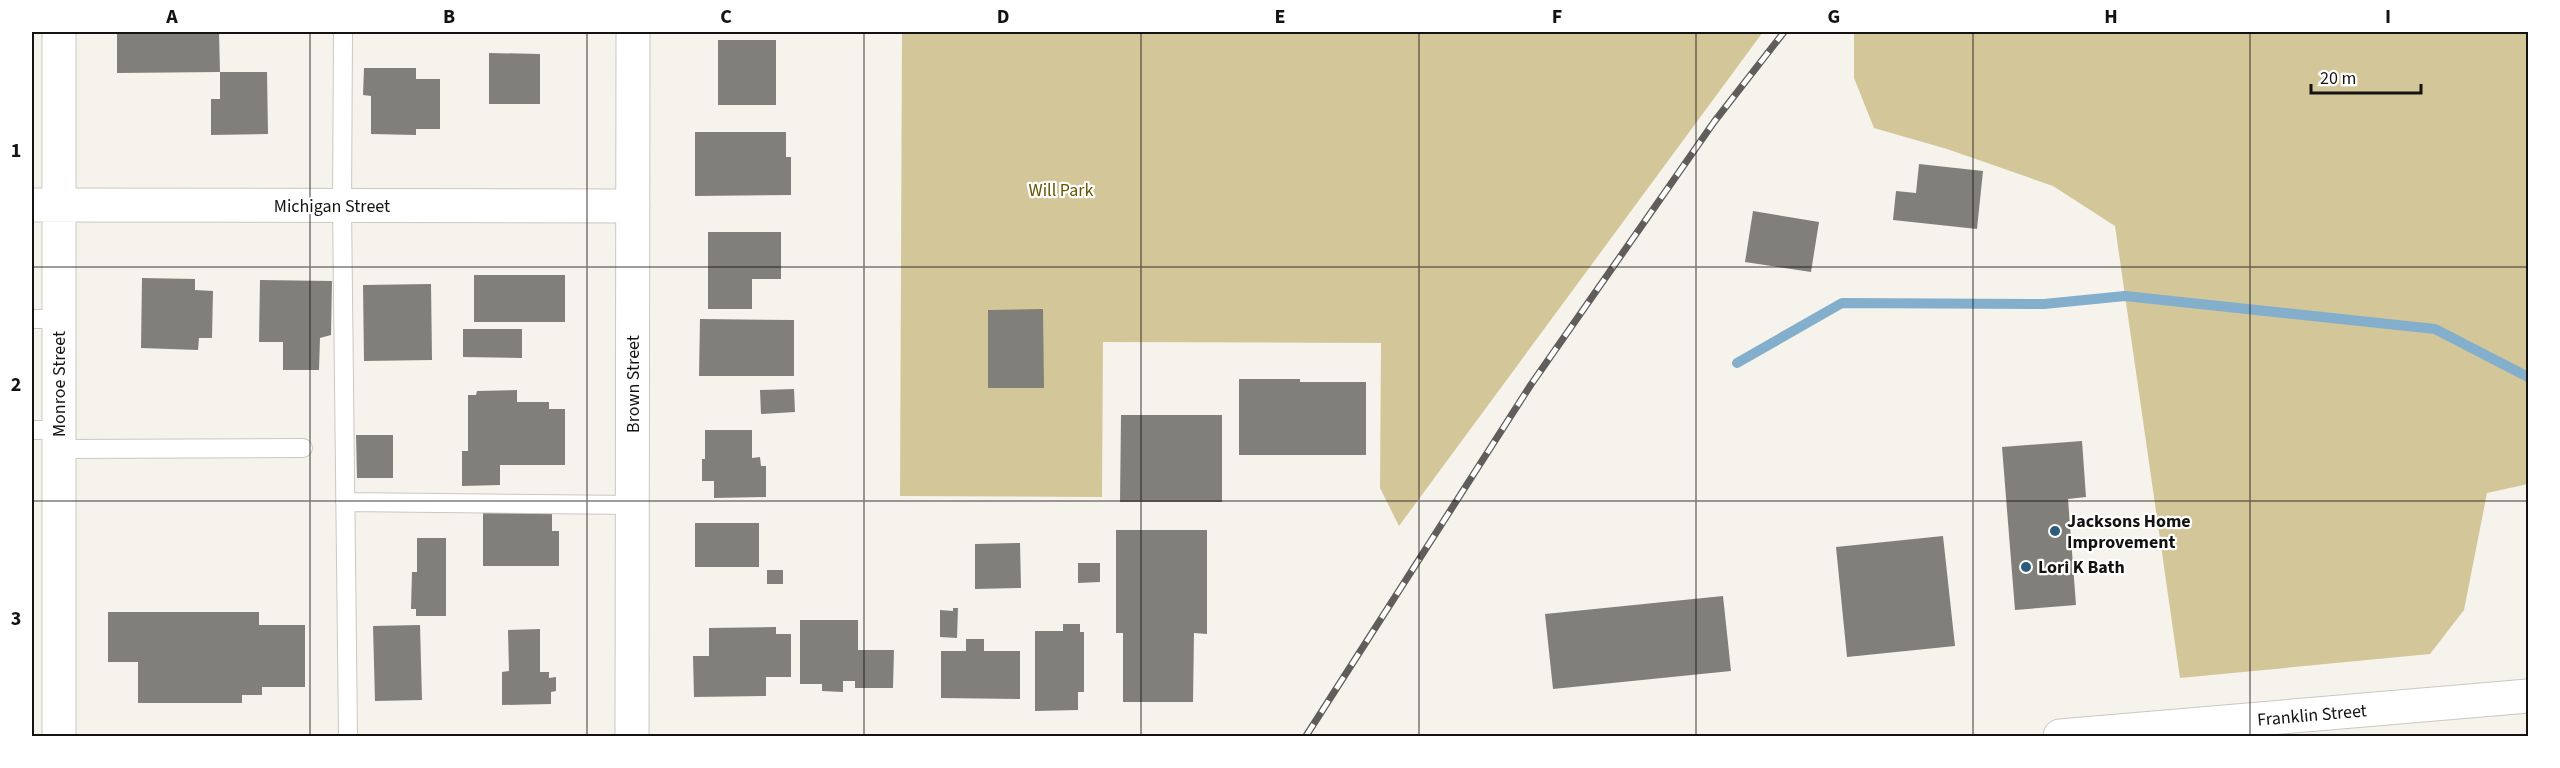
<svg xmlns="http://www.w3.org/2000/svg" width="2560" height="768" font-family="'Source Sans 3',sans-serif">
  <rect width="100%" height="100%" fill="#f5f3ec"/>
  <path fill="#d3c699" d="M 902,32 L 1763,32 L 1399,526 L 1380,488 L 1381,343 L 1103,342 L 1102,497 L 900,496 Z
    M 1854,32 L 2528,32 L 2528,484 L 2487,493 L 2464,610 L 2430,654 L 2180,678 L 2115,226 L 2053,186 L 1947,149 L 1874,128 L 1854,78 Z"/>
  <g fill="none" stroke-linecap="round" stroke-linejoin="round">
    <path stroke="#84afcc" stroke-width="10" d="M 1737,363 L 1842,303 L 2044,304 L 2125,296 L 2435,329 L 2528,377"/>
  </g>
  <path fill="#817f79" d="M 117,32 L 219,32 L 220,72 L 267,72 L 268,134 L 211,135 L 211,99 L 220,99 L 220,72 L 117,73 Z
    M 718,40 L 776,40 L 776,105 L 718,105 Z
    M 489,53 L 540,54 L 540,104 L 489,104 Z
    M 364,68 L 416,68 L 416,79 L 440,79 L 440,129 L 416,129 L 416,135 L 371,134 L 371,96 L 363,95 Z
    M 695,132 L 786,132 L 786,157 L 791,157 L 791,195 L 695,196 Z
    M 1919,164 L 1983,171 L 1977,229 L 1893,220 L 1896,191 L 1916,193 Z
    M 1753,211 L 1819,222 L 1811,272 L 1745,262 Z
    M 708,232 L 781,232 L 781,279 L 752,279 L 752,309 L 708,309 Z
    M 474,275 L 565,275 L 565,322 L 474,322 Z
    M 142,278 L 195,279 L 195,290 L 213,291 L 212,338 L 199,338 L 198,350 L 141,348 Z
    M 260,280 L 332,281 L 331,335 L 320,338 L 319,370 L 283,370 L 283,342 L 259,342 Z
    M 431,284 L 432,360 L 364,361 L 363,285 Z
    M 1043,309 L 1044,388 L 988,388 L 988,310 Z
    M 700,319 L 794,320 L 794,376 L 699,376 Z
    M 463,329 L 522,329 L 522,358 L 463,357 Z
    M 1239,379 L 1300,379 L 1300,382 L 1366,382 L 1366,455 L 1239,455 Z
    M 794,389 L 795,412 L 761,414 L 760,390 Z
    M 517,390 L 517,402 L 549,402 L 549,409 L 565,409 L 565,465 L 500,465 L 500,485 L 462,486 L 462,451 L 468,451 L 468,395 L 476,395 L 477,391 Z
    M 1121,415 L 1222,415 L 1222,502 L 1120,502 Z
    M 705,430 L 752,430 L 752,458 L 760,457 L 761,466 L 766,466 L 766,497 L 714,498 L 714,481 L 702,481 L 702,459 L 705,459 Z
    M 356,435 L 393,435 L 393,478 L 357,478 Z
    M 2082,441 L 2086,497 L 2068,499 L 2076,605 L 2015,610 L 2002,447 Z
    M 483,509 L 552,509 L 552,531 L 559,531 L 559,566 L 483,566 Z
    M 695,523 L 759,523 L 759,567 L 695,567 Z
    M 1116,530 L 1207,530 L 1207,634 L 1194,633 L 1193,702 L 1123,702 L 1123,633 L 1116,633 Z
    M 1943,536 L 1955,646 L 1847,657 L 1836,547 Z
    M 417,538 L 446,538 L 446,616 L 416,616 L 416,609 L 411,609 L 412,572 L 417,572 Z
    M 1020,543 L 1021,588 L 975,589 L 975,544 Z
    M 1078,563 L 1100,563 L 1100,582 L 1078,583 Z
    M 767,570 L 783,570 L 783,584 L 767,584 Z
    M 1723,596 L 1731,671 L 1553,689 L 1545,614 Z
    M 953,608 L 958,608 L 957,638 L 940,637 L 940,610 L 953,611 Z
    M 108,612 L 259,612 L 259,625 L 305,625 L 305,687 L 262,687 L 262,695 L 242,695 L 242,703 L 138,703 L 138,662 L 108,662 Z
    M 800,620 L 858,620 L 858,650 L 894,650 L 893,688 L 855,688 L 855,681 L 843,681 L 843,692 L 822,691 L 822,684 L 800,684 Z
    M 1063,624 L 1080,624 L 1080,632 L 1084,632 L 1084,692 L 1078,692 L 1078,710 L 1035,711 L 1035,631 L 1063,631 Z
    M 420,625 L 422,700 L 375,701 L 373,626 Z
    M 776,627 L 776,634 L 791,634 L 791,677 L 766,677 L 766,696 L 694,697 L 693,656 L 709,656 L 709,628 Z
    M 540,629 L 540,672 L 549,672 L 549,678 L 556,677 L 556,691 L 551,692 L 551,704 L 502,705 L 502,672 L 509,671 L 508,630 Z
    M 966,639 L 984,639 L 984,651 L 1020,651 L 1020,699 L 941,698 L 941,651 L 966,651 Z"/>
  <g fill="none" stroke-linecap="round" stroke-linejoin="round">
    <g stroke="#cac8c1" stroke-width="20">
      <path id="service" d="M 343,32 L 342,206 L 348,736
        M 32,319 L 59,319
        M 32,430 L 59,430
        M 59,449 L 303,448
        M 345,502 L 633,505"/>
    </g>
    <g stroke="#cac8c1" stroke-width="35">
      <path id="minor" d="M 59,32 L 59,736
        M 32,205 L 633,206
        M 632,736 L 633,32
        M 2060,736 L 2528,696"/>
    </g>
    <use href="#service" stroke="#fff" stroke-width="18"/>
    <use href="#minor" stroke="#fff" stroke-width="33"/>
    <g stroke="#5f5e5a" stroke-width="7">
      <path id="rail" d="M 1306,736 L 1530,386 L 1714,122 L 1784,32"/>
    </g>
    <use href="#rail" stroke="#fff" stroke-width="4.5" stroke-dasharray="14" stroke-linecap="butt"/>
  </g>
  <path fill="none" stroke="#141311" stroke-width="1.5" stroke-opacity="0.55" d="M 310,32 L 310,736M 587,32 L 587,736M 864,32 L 864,736M 1141,32 L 1141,736M 1419,32 L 1419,736M 1696,32 L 1696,736M 1973,32 L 1973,736M 2250,32 L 2250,736M 32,267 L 2528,267M 32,501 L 2528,501"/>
  <g fill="#2b5d7a" stroke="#fff" stroke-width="2">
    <circle cx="2055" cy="531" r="6"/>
    <circle cx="2026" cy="567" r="6"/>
  </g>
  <g text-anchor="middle" stroke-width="4.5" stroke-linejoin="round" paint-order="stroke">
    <g font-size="18" fill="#685501" stroke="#fff">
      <text x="1061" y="196">Will Park</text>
    </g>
    <g font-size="18" fill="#141311" stroke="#fff">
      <text x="332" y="212">Michigan Street</text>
      <text transform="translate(59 384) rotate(-90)" y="6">Monroe Street</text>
      <text transform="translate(633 384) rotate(-90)" y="6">Brown Street</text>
      <text transform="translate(2312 715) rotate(-5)" y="6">Franklin Street</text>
    </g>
    <g font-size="18" font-weight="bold" fill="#141311" stroke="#fff" text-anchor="start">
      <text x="2067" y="527">Jacksons Home<tspan x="2067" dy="21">Improvement</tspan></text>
      <text x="2038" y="573">Lori K Bath</text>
    </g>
  </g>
  <rect width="2560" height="768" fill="none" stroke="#ffffff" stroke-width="66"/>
  <path d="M2311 84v9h110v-9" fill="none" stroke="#141311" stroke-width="3"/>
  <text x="2320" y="84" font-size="18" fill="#141311" stroke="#ffffff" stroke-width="4.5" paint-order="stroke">20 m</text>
  <rect x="33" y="33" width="2494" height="702" fill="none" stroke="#141311" stroke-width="2"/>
  <g font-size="20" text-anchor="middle" font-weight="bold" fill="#141311">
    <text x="172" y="23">A</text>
    <text x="449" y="23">B</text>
    <text x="726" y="23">C</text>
    <text x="1003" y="23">D</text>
    <text x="1280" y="23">E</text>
    <text x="1557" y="23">F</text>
    <text x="1834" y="23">G</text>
    <text x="2111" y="23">H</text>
    <text x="2388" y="23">I</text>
    <text x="16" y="157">1</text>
    <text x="16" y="391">2</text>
    <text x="16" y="625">3</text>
  </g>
</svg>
